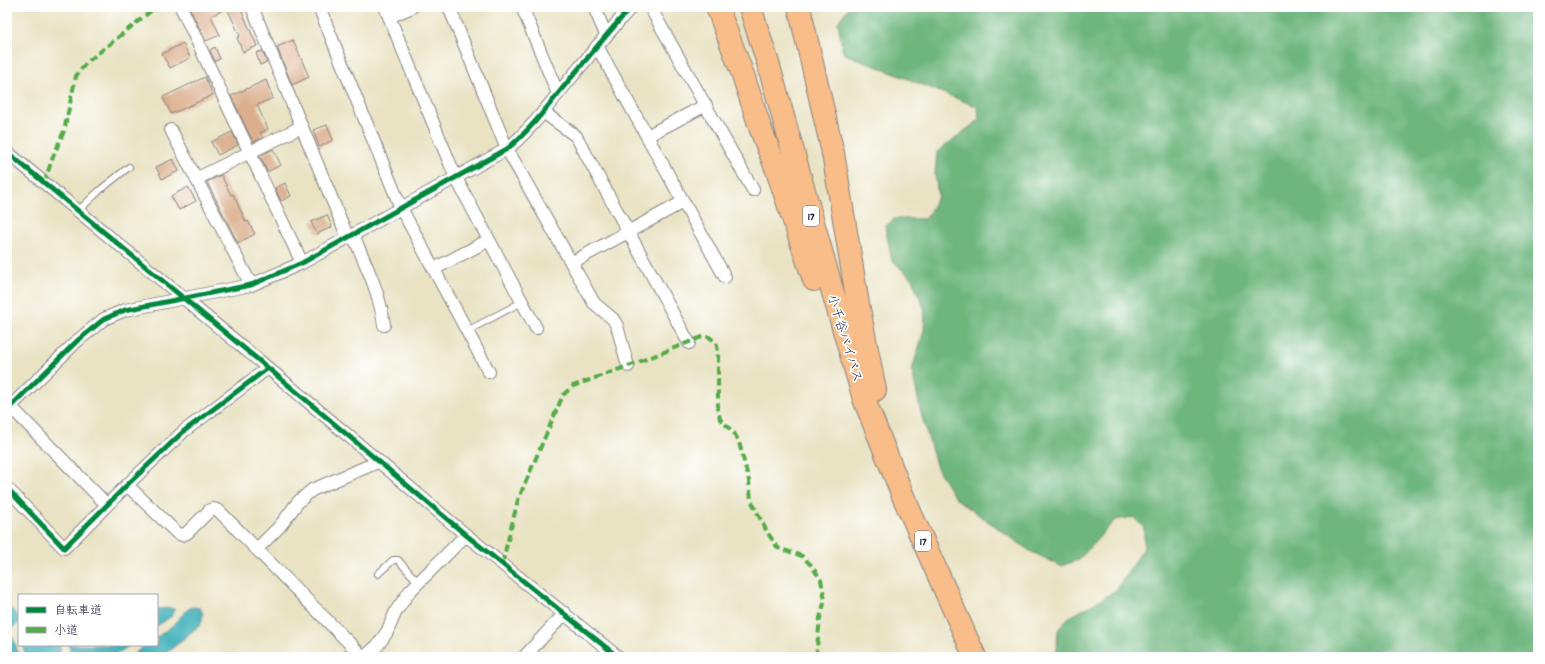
<svg xmlns="http://www.w3.org/2000/svg" width="1545" height="664" font-family="Dekko,'Klee One',sans-serif">
  <rect width="100%" height="100%" fill="#fff"/>
  <filter id="ink" filterUnits="userSpaceOnUse"><feTurbulence type="fractalNoise" baseFrequency=".025" numOctaves="2"/><feDisplacementMap in="SourceGraphic" scale="8" xChannelSelector="R" yChannelSelector="G"/><feConvolveMatrix kernelMatrix="1 2 1 2 8 2 1 2 1" color-interpolation-filters="sRGB"/></filter>
  <filter id="wash" filterUnits="userSpaceOnUse"><feTurbulence type="fractalNoise" baseFrequency=".012" numOctaves="4" result="noise"/><feDisplacementMap in="SourceGraphic" scale="16" xChannelSelector="R" yChannelSelector="G"/><feGaussianBlur stdDeviation="0.9" result="paint"/><feColorMatrix in="noise" values="0 0 0 0 0 0 0 0 0 0 0 0 0 0 0 0 0 1.4 0 .05"/><feComposite in="paint" operator="in"/></filter>
  <g filter="url(#wash)">
    <rect width="100%" height="100%" fill="#e9e3c4"/>
    <path fill="#6eb67e" stroke="#486c5c" d="M 849,7 L 1538,7 L 1538,657 L 1056,657 L 1058,630 L 1068,618 L 1116,591 L 1144,548 L 1144,527 L 1133,517 L 1115,520 L 1078,560 L 1061,566 L 1030,551 L 955,498 L 937,468 L 921,413 L 912,370 L 924,331 L 925,310 L 912,279 L 892,260 L 885,227 L 894,219 L 926,219 L 938,196 L 935,174 L 937,152 L 979,120 L 978,107 L 843,53 L 838,22 Z"/>
    <path fill="#40b0ba" stroke="#31697a" d="M 7,604 L 19,618 L 19,623 L 7,631 Z
      M 193,607 L 200,608 L 203,614 L 201,624 L 162,657 L 130,657 L 146,645 L 157,645 L 157,637 L 172,626 L 188,609 Z
      M 171,608 L 175,610 L 172,616 L 157,626 L 157,609 Z
      M 7,637 L 13,638 L 20,657 L 7,657 Z
      M 22,645 L 60,645 L 60,657 L 27,657 Z
      M 69,645 L 130,645 L 113,657 L 71,657 Z"/>
    <g id="blocks">
      <path fill="#dcb08f" d="M 189,7 L 240,7 L 257,46 L 243,52 L 237,38 L 240,36 L 227,8 L 211,16 L 220,35 L 206,41 Z
        M 293,40 L 309,77 L 292,85 L 277,47 Z
        M 183,43 L 190,58 L 170,68 L 162,54 Z
        M 215,47 L 220,59 L 215,61 L 210,50 Z
        M 262,51 L 267,62 L 260,65 L 256,53 Z
        M 205,77 L 213,95 L 171,114 L 163,97 Z
        M 266,80 L 273,98 L 257,105 L 268,129 L 260,133 L 263,138 L 253,142 L 231,96 Z
        M 327,125 L 333,140 L 319,147 L 313,130 Z
        M 232,132 L 238,145 L 218,155 L 211,142 Z
        M 273,149 L 281,165 L 267,172 L 260,156 Z
        M 173,159 L 179,171 L 162,179 L 156,167 Z
        M 221,175 L 231,195 L 233,194 L 246,222 L 248,221 L 255,234 L 238,243 L 207,182 Z
        M 285,183 L 291,196 L 281,201 L 275,188 Z
        M 188,187 L 196,201 L 179,210 L 171,196 Z
        M 327,215 L 332,227 L 317,234 L 311,222 Z"/>
    </g>
  </g>
  <g filter="url(#ink)">
    <use href="#blocks" fill-opacity="0" stroke="#868280" stroke-width="1"/>
    <g fill="none" stroke-linecap="round" stroke-linejoin="round">
      <g stroke="#868280" stroke-width="8">
        <path id="lane" d="M 78,211 L 100,190 L 129,167
          M 467,331 L 522,302
          M 378,574 L 393,560 L 398,560 L 418,582"/>
      </g>
      <g stroke="#868280" stroke-width="14">
        <path id="street" d="M 181,7 L 302,263
          M 252,7 L 348,238
          M 319,7 L 401,208 L 489,372
          M 385,7 L 456,178 L 536,328
          M 449,7 L 507,149 L 594,303 L 613,319 L 617,326 L 628,366
          M 522,7 L 558,94
          M 594,7 L 606,35
          M 650,7 L 753,190
          M 389,17 L 412,7
          M 597,46 L 725,277
          M 543,112 L 576,136 L 689,343
          M 171,130 L 251,285
          M 647,136 L 706,105
          M 7,152 L 268,368 L 466,535 L 618,657
          M 196,179 L 301,127
          M 353,235 C 366,265 380,293 384,325
          M 571,263 L 683,202
          M 434,269 L 489,240
          M 10,406 L 107,505
          M 7,410 L 77,341 L 104,319 L 125,310 L 251,285 L 302,263 L 507,149 C 528,132 545,110 561,90 C 584,62 607,34 631,7
          M 127,485 L 177,533 L 182,535 L 187,533 L 210,510 L 214,509 L 219,511 L 363,657
          M 7,488 L 64,548 L 127,485 L 184,431 L 268,368
          M 257,549 L 280,526 L 298,502 L 312,490 L 378,462
          M 365,657 L 378,645 L 387,632 L 396,611 L 410,591 L 466,535
          M 524,657 L 565,613"/>
      </g>
      <g stroke="#868280" stroke-width="24">
        <path id="highway" d="M 717,7 L 743,75 L 761,130 L 776,168 L 814,280
          M 750,7 L 768,63 L 831,286 L 864,399 L 903,496 L 975,657
          M 799,7 L 833,153 L 858,304 L 875,390"/>
      </g>
      <use href="#lane" stroke="#fff" stroke-width="6"/>
      <use href="#street" stroke="#fff" stroke-width="12"/>
      <use href="#highway" stroke="#f8bd88" stroke-width="22"/>
      <path stroke="#53aa46" stroke-width="4" stroke-dasharray="8 4" stroke-linecap="butt" d="M 44,183 L 53,157 L 64,131 L 76,76 L 86,63 L 156,7
        M 502,564 L 518,500 L 563,395 L 573,386 L 631,365 L 702,337 L 709,337 L 716,342 L 718,351 L 718,409 L 720,419 L 734,433 L 739,442 L 749,481 L 751,500 L 767,532 L 778,548 L 802,556 L 811,565 L 821,580 L 825,600 L 820,618 L 816,657"/>
      <g stroke="#fff" stroke-width="8">
        <path id="cycleway" d="M 7,152 L 268,368 L 466,535 L 618,657
          M 7,410 L 77,341 L 104,319 L 125,310 L 251,285 L 302,263 L 507,149 C 528,132 545,110 561,90 C 584,62 607,34 631,7
          M 7,488 L 64,548 L 127,485 L 184,431 L 268,368"/>
      </g>
      <use href="#cycleway" stroke="#00873e" stroke-width="5"/>
    </g>
  </g>
  <g text-anchor="middle" stroke-width="3.5" stroke-linejoin="round" paint-order="stroke">
    <g fill="#fff" stroke="#646476" stroke-width="1">
      <rect x="803" y="206" width="16" height="20" rx="3"/>
      <rect x="915" y="531" width="16" height="20" rx="3"/>
    </g>
    <g font-size="12" font-weight="bold" fill="#22223b">
      <text x="811" y="220">17</text>
      <text x="923" y="545">17</text>
    </g>
    <g font-size="13" fill="#22223b" stroke="#fff">
      <text transform="translate(846 338) rotate(73)" y="5">小千谷バイパス</text>
    </g>
  </g>
  <rect width="1545" height="664" fill="none" stroke="#fff" stroke-width="24"/>
  <rect x="18" y="594" width="140" height="52" fill="#ffffff" stroke="#a7a7b1"/>
  <rect x="26" y="607" width="20" height="6" fill="#00873e" stroke="#a7a7b1"/>
  <text x="54" y="614" font-size="12" fill="#22223b">自転車道</text>
  <rect x="26" y="627" width="20" height="6" fill="#53aa46" stroke="#a7a7b1"/>
  <text x="54" y="634" font-size="12" fill="#22223b">小道</text>
</svg>
